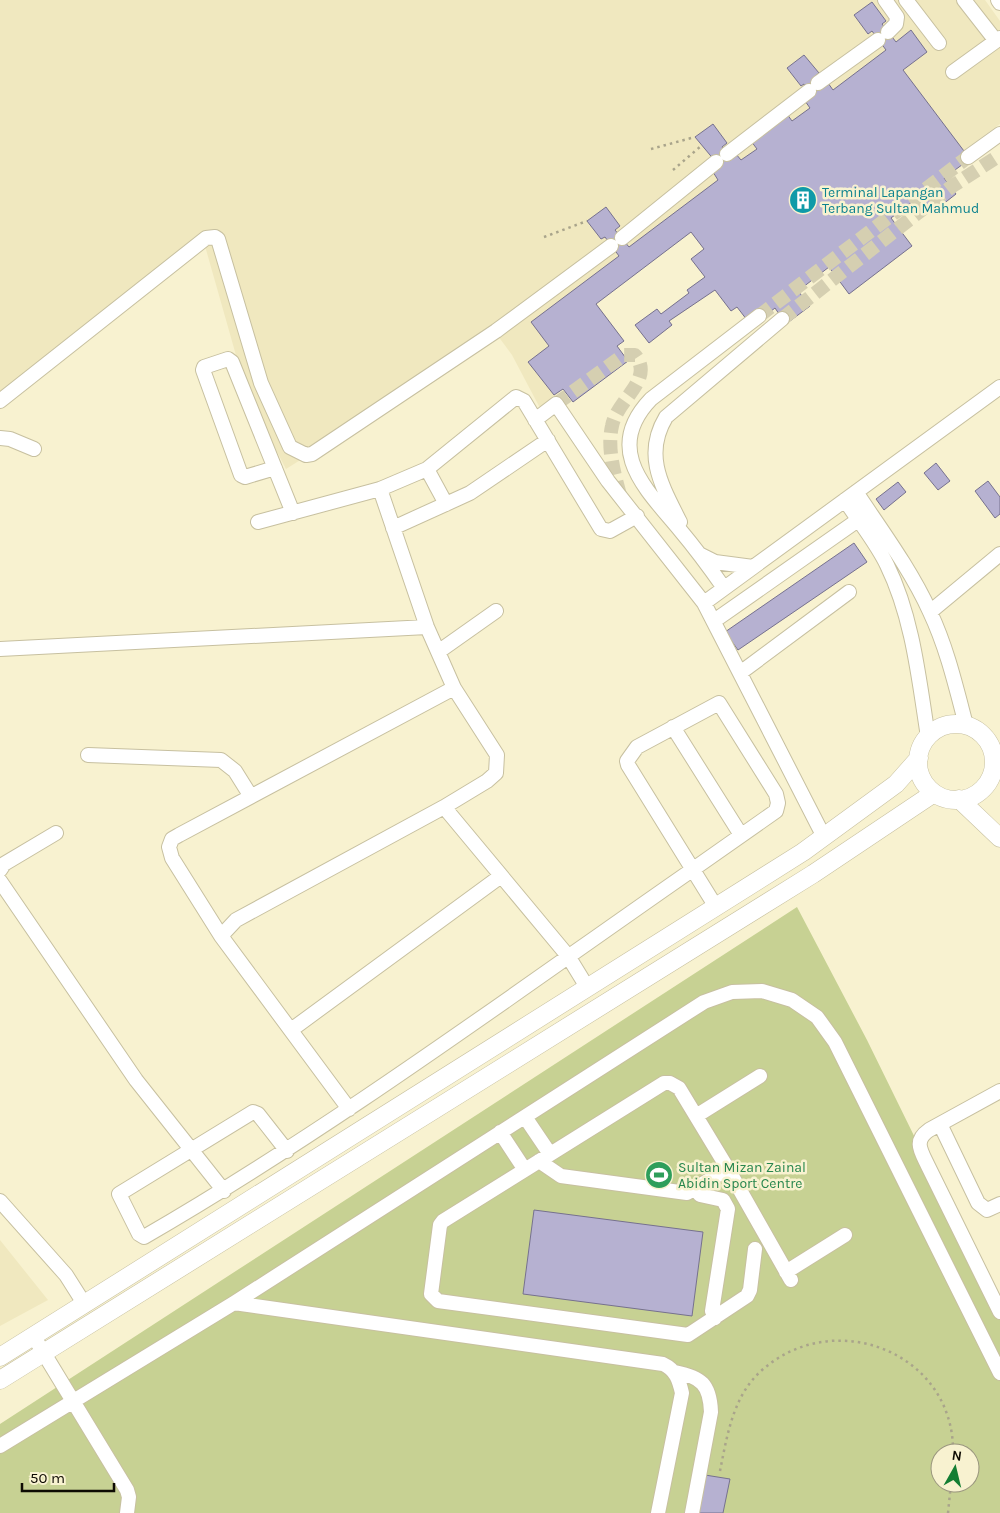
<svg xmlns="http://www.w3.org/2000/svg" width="1000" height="1513" font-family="Karla,sans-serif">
  <rect width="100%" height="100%" fill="#f8f2d0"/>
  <path fill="#f0e8bf" d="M 0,0 L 985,0 L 1000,21 L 1000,124 L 964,150 L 970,159 L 944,178 L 956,194 L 933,212 L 920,196 L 891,218 L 912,246 L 849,294 L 829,267 L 798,290 L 810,306 L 786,324 L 774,308 L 761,319 L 747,320 L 737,307 L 731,311 L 715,290 L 670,321 L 672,325 L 649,343 L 635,325 L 657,309 L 661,314 L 689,293 L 687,290 L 705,277 L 691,259 L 704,249 L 691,232 L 596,303 L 624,341 L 617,346 L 628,361 L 573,402 L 563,389 L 540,408 L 512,355 L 498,336 L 286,469 L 247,394 L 205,246 L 0,406 Z
    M 0,1240 L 48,1300 L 0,1326 Z"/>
  <path fill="#c7d193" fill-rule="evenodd" d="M 797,907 L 867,1040 L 1000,1311 L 1000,1513 L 0,1513 L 0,1424 ZM 940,1453 L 970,1453 L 970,1483 L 940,1483 Z"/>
  <path fill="#b6b1d1" stroke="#76718e" d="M 872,2 L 886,21 L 882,24 L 896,42 L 911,30 L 927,52 L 903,70 L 970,159 L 944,178 L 956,194 L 933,212 L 920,196 L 891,218 L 912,246 L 849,294 L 829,267 L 798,291 L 810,306 L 786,324 L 775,308 L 761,319 L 747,320 L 737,307 L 731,311 L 715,290 L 669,321 L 672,325 L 649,343 L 635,325 L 657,309 L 661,314 L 689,293 L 687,290 L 705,277 L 691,259 L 704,249 L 691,232 L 596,304 L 624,341 L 617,346 L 628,361 L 573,402 L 563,389 L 554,395 L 528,362 L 549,346 L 531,322 L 619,256 L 605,237 L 601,239 L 587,221 L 606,207 L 620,226 L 615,230 L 629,247 L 718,180 L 713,172 L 720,167 L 695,137 L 713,124 L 727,143 L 722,147 L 730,158 L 736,154 L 741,160 L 757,149 L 751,141 L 787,114 L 792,121 L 810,108 L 805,101 L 812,96 L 804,84 L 801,86 L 787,68 L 804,55 L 819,73 L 814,77 L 822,87 L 828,83 L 833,90 L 886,50 L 872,31 L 868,34 L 854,15 Z
    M 936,463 L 950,481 L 938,490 L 924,473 Z
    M 988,481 L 1000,497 L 1000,514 L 995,518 L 975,491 Z
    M 898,482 L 906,492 L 884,510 L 876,499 Z
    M 854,543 L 867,562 L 738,650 L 725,632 Z
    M 534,1210 L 703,1232 L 692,1316 L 523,1294 Z
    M 705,1475 L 730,1479 L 723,1513 L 698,1513 Z"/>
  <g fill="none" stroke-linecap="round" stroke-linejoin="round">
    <path stroke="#d5cfb1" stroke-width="14" stroke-dasharray="14 7" stroke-linecap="butt" d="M 759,316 L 968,157
      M 782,319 L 951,187 L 1000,155
      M 556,404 L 624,355 L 635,355 C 655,380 617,399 612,426 C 607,448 614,473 620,495"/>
    <g stroke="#c7c0a0" stroke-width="16">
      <path id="minor" d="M 885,0 L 897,17 L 896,24 L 888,32
        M 906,0 L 939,43
        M 964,0 L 996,41
        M 998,0 L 1000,3
        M 953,72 L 1000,38
        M 818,83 L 878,40
        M 727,154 L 809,91
        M 968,157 L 1000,134
        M 622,238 L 716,162
        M 0,401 L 206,238 L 215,237 L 218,239 L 261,383 L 290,447 L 306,455 L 312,454 L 496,331 L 611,246
        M 535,420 L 556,404 L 608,481 L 704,603 L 824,837
        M 0,438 L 10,439 L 34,449
        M 275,468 L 245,477 L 241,475 L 203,370 L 204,367 L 228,359 L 232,362 L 293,513
        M 427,469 L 446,504
        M 856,492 C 882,531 911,570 930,612 C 947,648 956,687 966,725
        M 845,500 C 859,522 876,542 887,565 C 913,618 919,680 928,737
        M 258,522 L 380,489 L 427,469 L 516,397 L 524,401 L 601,529 L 610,531 L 637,516
        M 680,522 C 662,486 643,455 666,417 L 782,319
        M 393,528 L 470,493 L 548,440
        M 701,555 L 715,562 L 753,567
        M 724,588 C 710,568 696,549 680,530 C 647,490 602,450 651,399 L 759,316
        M 704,603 L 1000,387
        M 930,612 L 1000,554
        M 714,621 L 858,520
        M 0,649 L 427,627
        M 438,652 L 496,611
        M 740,673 L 849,592
        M 673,727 L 741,835
        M 88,755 L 221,760 L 235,771 L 250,795
        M 444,807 L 568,956 L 587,987
        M 0,870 L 4,864 L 56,833
        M 0,881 L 136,1080 L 224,1191
        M 221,936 L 236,920 L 444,807 L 487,781 L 496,773 L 497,755 L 454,688 L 427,627 L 380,489
        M 291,1030 L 501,876
        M 1000,1091 L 929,1130 C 913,1141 921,1151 928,1166 L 1000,1312
        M 349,1109 L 221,936 L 172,858 L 169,847 L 172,839 L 179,835 L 454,688
        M 696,1116 L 760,1076
        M 525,1117 L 550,1154
        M 940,1124 L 978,1203 L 987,1210 L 1000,1204
        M 500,1132 L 525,1170
        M 287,1151 L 258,1114 L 253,1112 L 119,1194 L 139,1234 L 144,1237 C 334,1127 512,995 692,870 L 776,811 L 778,803 L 776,794 L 719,703 L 637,747 L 627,761 L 628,765 L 716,907
        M 539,1161 L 561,1176 L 687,1193 L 728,1169
        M 696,1190 L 700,1195 L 723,1200 L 728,1209 L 712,1311 L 715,1318
        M 0,1201 L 66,1275 L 85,1305
        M 755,1249 L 750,1290 L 747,1296 L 688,1335 L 438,1301 L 431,1294 L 440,1225 L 443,1221 L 664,1083 L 670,1083 L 679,1088 L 728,1169 L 791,1280
        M 786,1272 L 845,1235
        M 234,1303 L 663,1364 C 676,1370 679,1380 682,1393 L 658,1513
        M 34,1337 L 127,1490 L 129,1497 L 127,1513
        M 675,1372 C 701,1377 710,1384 711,1412 L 692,1513
        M 0,1446 L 234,1303 L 704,1002 L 732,992 L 762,991 L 792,1000 L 817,1017 L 835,1042 L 1000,1373"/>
    </g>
    <g stroke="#c7c0a0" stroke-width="19">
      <path id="major" d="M918 762a38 38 0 1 1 76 0a38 38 0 1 1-76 0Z
        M 959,799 L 1000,838
        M 0,1357 L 803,852 L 896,784 L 919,758
        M 0,1380 L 813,874 L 934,793"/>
    </g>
    <path stroke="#a9a48b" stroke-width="2.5" stroke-dasharray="2.5 4" stroke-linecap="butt" d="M 651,149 L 695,137
      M 673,170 L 701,146
      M 544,237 L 587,221
      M 720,1471 C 727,1436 733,1396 761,1371 C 834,1305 955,1353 953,1453
      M 948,1513 L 951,1483"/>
    <use href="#minor" stroke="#fff" stroke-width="14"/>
    <use href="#major" stroke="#fff" stroke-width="18"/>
  </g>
  <defs>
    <g id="building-disc" transform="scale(1.4375)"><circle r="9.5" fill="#0f9aa8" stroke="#f8f2d0"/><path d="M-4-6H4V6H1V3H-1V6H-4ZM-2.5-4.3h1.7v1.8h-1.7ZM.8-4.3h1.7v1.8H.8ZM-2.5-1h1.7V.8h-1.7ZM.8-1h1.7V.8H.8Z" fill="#fff"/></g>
    <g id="stadium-disc" transform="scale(1.4375)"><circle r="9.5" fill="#2e9e5b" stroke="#f8f2d0"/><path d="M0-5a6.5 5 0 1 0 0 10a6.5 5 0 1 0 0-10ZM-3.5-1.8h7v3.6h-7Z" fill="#fff"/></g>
  </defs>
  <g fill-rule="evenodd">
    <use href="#building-disc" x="803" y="200"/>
    <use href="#stadium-disc" x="659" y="1175"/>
  </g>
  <g text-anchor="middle" stroke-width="5" stroke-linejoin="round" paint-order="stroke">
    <g font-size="14" fill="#0d838f" stroke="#f8f2d0" text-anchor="start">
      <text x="822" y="197">Terminal Lapangan<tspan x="822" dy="16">Terbang Sultan Mahmud</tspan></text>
    </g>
    <g font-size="14" fill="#27864d" stroke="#f8f2d0" text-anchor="start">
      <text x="678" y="1172">Sultan Mizan Zainal<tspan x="678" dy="16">Abidin Sport Centre</tspan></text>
    </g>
  </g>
  <g transform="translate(955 1468) rotate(8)"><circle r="24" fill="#f8f2d0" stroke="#9a967e"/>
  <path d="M0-4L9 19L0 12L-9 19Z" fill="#147e33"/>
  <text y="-8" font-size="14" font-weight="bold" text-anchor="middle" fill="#0e0b03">N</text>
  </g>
  <path d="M22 1483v8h92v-8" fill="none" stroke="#0e0b03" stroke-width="2.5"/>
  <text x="30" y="1483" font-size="15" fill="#0e0b03" stroke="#f8f2d0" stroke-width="4" paint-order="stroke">50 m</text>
</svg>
